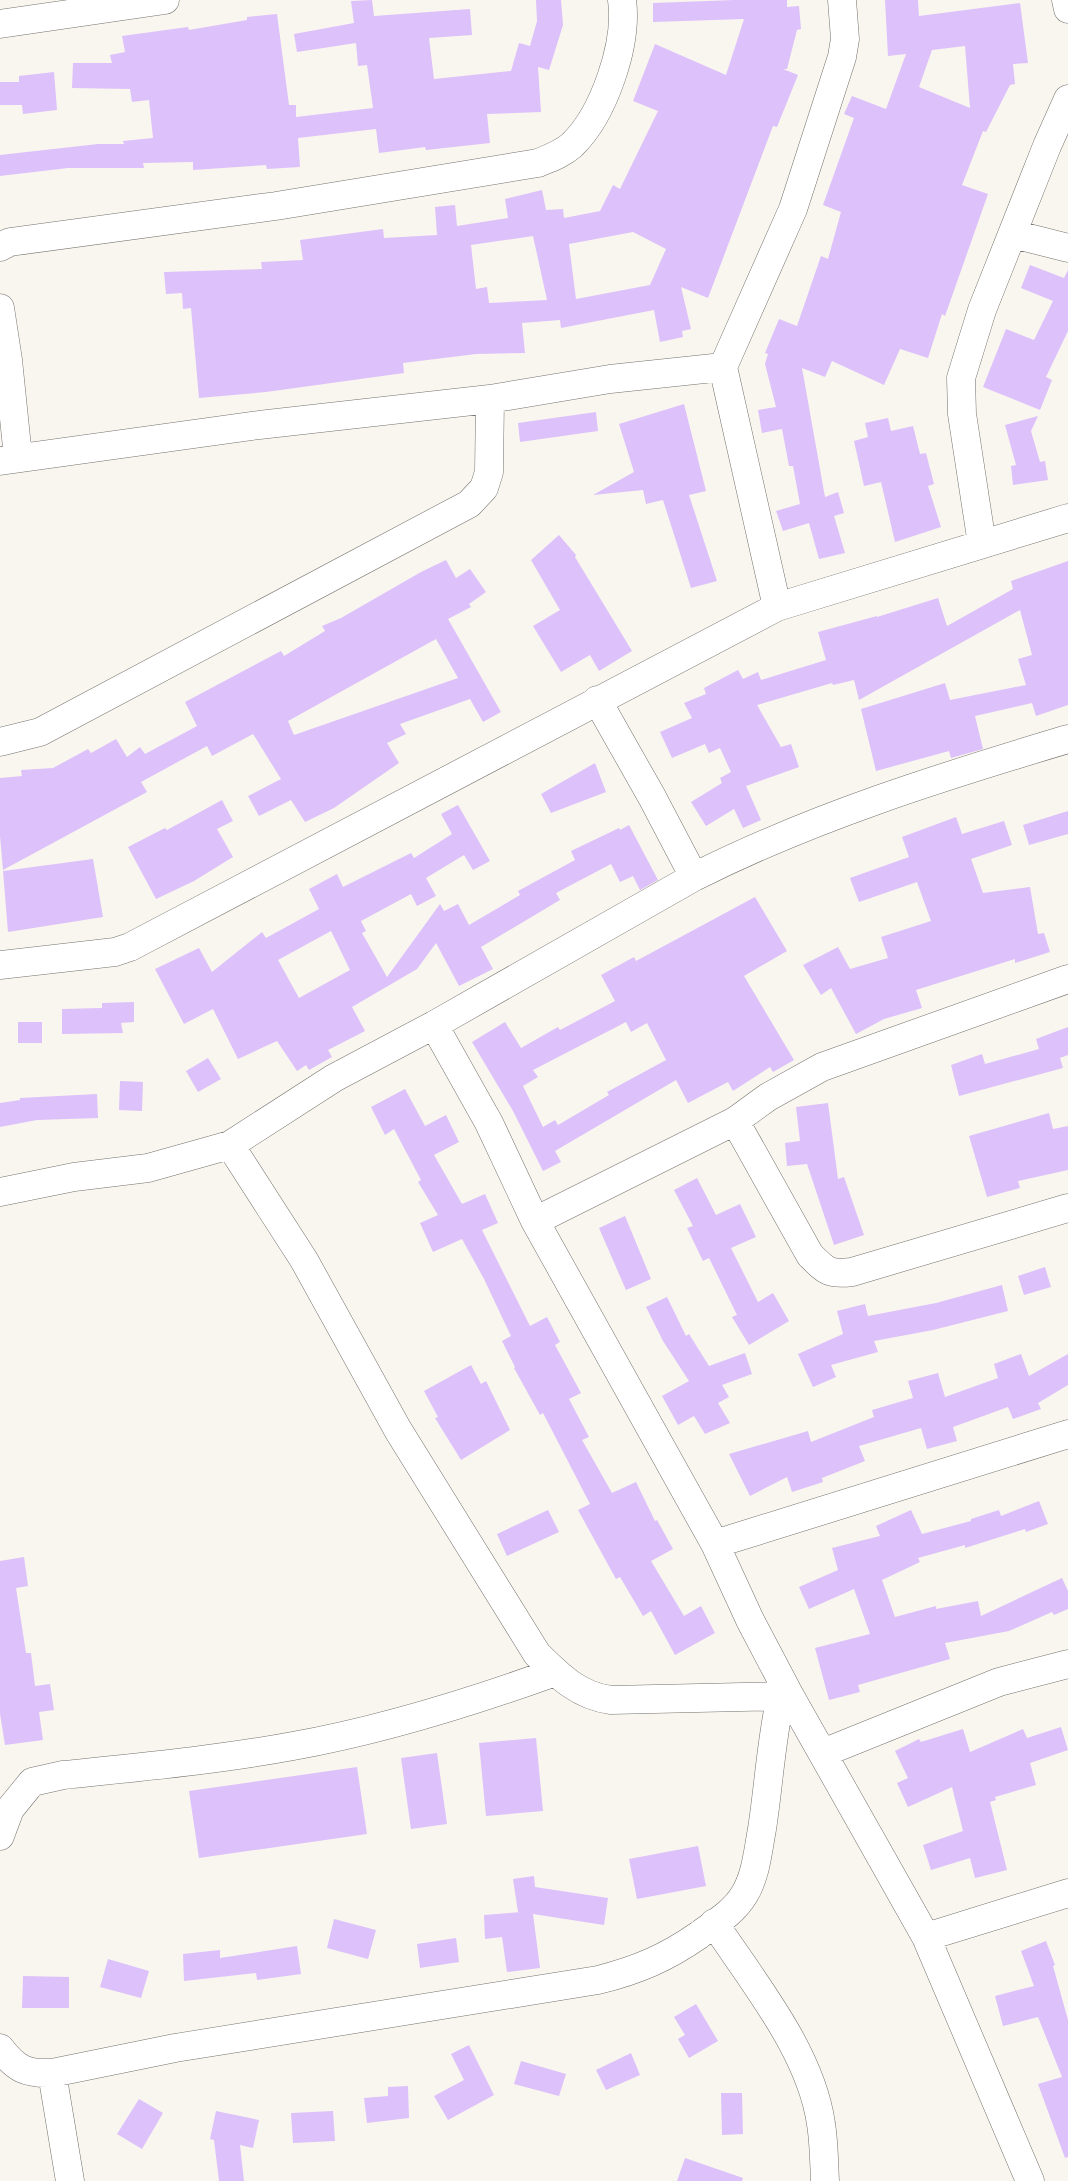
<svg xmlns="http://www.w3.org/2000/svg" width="1068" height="2181" font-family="Figtree,sans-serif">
  <rect width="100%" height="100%" fill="#f9f6ef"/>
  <path fill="#ddc1fa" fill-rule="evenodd" d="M 372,0 L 374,16 L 470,9 L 472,35 L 429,38 L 434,79 L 511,71 L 519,43 L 530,46 L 537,21 L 536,0 L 561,0 L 563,25 L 549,70 L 538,67 L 541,112 L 487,114 L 490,143 L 426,150 L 425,147 L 379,153 L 376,129 L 298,138 L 300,167 L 267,169 L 266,165 L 193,170 L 193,162 L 143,163 L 144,168 L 68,168 L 0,176 L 0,155 L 98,144 L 124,144 L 123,141 L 153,138 L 149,100 L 132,102 L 130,89 L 72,88 L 73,63 L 112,63 L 110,55 L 125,52 L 122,36 L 188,27 L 189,30 L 247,20 L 247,17 L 277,14 L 289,105 L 296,105 L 296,117 L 373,108 L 367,65 L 358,66 L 356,43 L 297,52 L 294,34 L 354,23 L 351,1 Z
    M 734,0 L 787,0 L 787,7 L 799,6 L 801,29 L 797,30 L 787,69 L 783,69 L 798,75 L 777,127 L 773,126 L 708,298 L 681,287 L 691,329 L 682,331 L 683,337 L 660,342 L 654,310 L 561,328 L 560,320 L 522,323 L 525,353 L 476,354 L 403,363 L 404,373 L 266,392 L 199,398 L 191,308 L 183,309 L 182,293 L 166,294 L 164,272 L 262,269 L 261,262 L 303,260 L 300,240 L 383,229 L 384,238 L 437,235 L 435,207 L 455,205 L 457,226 L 508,218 L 505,199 L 542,190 L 546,210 L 563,209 L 564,218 L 600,211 L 613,185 L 620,189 L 658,111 L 633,101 L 655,44 L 726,75 L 744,19 L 653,22 L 653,3 ZM 633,232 L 666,249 L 650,285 L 576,299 L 569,244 ZM 533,236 L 547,300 L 489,303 L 487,287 L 476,289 L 471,245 Z
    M 885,0 L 918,0 L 919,16 L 1020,3 L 1028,63 L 1013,64 L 1015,84 L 1010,85 L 986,132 L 983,131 L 962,185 L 988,194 L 945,316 L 942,314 L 928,358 L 900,349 L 884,385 L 832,361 L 825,377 L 802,368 L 825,497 L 838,492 L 844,513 L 834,516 L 845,553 L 819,559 L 809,523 L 783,531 L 776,511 L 800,504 L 793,466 L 789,466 L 782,429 L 762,433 L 758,410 L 776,407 L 765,364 L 768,354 L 765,353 L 779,319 L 797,326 L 821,256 L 828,259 L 841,212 L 823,205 L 854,118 L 844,114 L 852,96 L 886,109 L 906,54 L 888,56 ZM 965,46 L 970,108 L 919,87 L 932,50 Z
    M 54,72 L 57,110 L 23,114 L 22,105 L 0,105 L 0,82 L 19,82 L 19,76 Z
    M 1030,265 L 1064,278 L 1068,270 L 1068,331 L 1046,377 L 1052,380 L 1040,410 L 983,387 L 1006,329 L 1034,340 L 1053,301 L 1021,288 Z
    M 684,404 L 706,491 L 689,495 L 717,581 L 691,588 L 663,500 L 646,504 L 643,490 L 593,495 L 634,472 L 619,424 Z
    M 596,412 L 598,431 L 520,442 L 518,423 Z
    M 1038,416 L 1031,431 L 1040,462 L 1045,461 L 1048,480 L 1013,485 L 1011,466 L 1016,465 L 1005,425 Z
    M 888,418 L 891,431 L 913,426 L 920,454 L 926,453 L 934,484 L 928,486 L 941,527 L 895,542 L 881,482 L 864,486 L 854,441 L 868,437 L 865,423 Z
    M 559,535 L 576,555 L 575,557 L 632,651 L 599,671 L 590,655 L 561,672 L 533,626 L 560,610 L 531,560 Z
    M 446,560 L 456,578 L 470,569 L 486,592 L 469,604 L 471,607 L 448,619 L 501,712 L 483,722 L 470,699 L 400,724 L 406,734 L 387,743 L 399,763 L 334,808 L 305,822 L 291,800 L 259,816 L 248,796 L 281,779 L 253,734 L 212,756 L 207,746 L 141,782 L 147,792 L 3,870 L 0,836 L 0,778 L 22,776 L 21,770 L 53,768 L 88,749 L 91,753 L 116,739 L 127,757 L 140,747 L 145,754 L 197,726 L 185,702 L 281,651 L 284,656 L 325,631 L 322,626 L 341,618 L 421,572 ZM 436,639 L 458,678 L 294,735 L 288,721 Z
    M 1068,561 L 1068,705 L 1036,716 L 1032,703 L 975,716 L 983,749 L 951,758 L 949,751 L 876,771 L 861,709 L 945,683 L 950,700 L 1026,685 L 1018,659 L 1032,655 L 1020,610 L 859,700 L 854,680 L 833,685 L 832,683 L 757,705 L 781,747 L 791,744 L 799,767 L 746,786 L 761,820 L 743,828 L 734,809 L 706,826 L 691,802 L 722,783 L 720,778 L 731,772 L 720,748 L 709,753 L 705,744 L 672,758 L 660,732 L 692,718 L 684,703 L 706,694 L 704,688 L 738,670 L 743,679 L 758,672 L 761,680 L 826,660 L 818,632 L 877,616 L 877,617 L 938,598 L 947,626 L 1013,589 L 1011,581 Z
    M 595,763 L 606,792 L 551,813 L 541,794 Z
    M 222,800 L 233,821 L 217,829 L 233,857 L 194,881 L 156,899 L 128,847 L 165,828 L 167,830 Z
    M 458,805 L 490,861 L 473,870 L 464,855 L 426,878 L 436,896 L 417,906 L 411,894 L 361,921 L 366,931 L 362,933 L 387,977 L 440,904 L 444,911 L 458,904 L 469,925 L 520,895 L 518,891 L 575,860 L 571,851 L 619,828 L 620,830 L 629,825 L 658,880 L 640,890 L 633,876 L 620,882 L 611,864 L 556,893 L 560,900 L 481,947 L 493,969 L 459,986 L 436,943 L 417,969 L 352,1007 L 365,1031 L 328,1050 L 332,1057 L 309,1070 L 306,1065 L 297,1071 L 277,1041 L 238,1059 L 213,1009 L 184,1024 L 155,969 L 199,948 L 212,972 L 262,932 L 266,938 L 319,909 L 309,889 L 337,874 L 343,887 L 411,853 L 414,858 L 452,834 L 441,814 ZM 331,931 L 350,970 L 299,998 L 278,960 Z
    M 1068,811 L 1068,834 L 1029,845 L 1023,825 Z
    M 956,817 L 962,834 L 1004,821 L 1012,845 L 971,859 L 983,893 L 1030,887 L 1038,934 L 1044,933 L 1050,952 L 1015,963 L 1015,959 L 916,990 L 922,1008 L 884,1019 L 856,1034 L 831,988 L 821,995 L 803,965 L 838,947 L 850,969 L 888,958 L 881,937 L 931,921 L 917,882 L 859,902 L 850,878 L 909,857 L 902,837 Z
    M 93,859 L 103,917 L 8,932 L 3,871 Z
    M 755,897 L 787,951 L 744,976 L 794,1060 L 773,1072 L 770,1067 L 733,1091 L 728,1082 L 688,1103 L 676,1080 L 555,1151 L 561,1162 L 543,1171 L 513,1111 L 472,1042 L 505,1022 L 521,1048 L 558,1027 L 560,1030 L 615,1001 L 601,975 L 634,957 L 636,961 ZM 626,1022 L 631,1032 L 647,1023 L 666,1060 L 607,1092 L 609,1095 L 558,1125 L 555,1120 L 543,1127 L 523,1086 L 538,1077 L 533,1070 Z
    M 134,1002 L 134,1022 L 121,1023 L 123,1033 L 62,1034 L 62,1009 L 102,1008 L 102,1003 Z
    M 18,1022 L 42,1022 L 42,1043 L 18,1043 Z
    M 1068,1027 L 1068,1055 L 1060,1058 L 1063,1068 L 959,1096 L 951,1065 L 982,1054 L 985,1064 L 1039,1049 L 1036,1039 Z
    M 208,1058 L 221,1079 L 198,1092 L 186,1071 Z
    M 120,1081 L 143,1082 L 142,1111 L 119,1110 Z
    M 405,1089 L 425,1126 L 446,1115 L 459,1142 L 434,1155 L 462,1204 L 485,1194 L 498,1223 L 482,1230 L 530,1326 L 547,1317 L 560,1342 L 555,1345 L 581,1393 L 569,1399 L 589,1437 L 582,1440 L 612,1493 L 636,1482 L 655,1521 L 657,1520 L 673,1549 L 651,1561 L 684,1616 L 701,1606 L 715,1633 L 675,1655 L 651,1611 L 643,1616 L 620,1577 L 616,1579 L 578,1510 L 590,1504 L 543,1413 L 540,1415 L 514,1368 L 515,1367 L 502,1341 L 511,1336 L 484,1279 L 462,1239 L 433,1252 L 420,1223 L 438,1215 L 418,1182 L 421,1180 L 394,1129 L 385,1135 L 371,1107 Z
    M 97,1094 L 98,1118 L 37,1120 L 0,1127 L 0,1103 L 20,1100 L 20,1098 Z
    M 828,1103 L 838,1179 L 844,1177 L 864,1235 L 834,1245 L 807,1164 L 787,1166 L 785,1143 L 800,1141 L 796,1107 Z
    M 1049,1113 L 1053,1129 L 1068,1126 L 1068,1170 L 1018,1181 L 1020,1188 L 987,1197 L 969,1136 Z
    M 697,1178 L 716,1215 L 740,1204 L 756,1237 L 731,1248 L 758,1302 L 773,1293 L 789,1321 L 749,1345 L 732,1317 L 737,1315 L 709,1258 L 703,1261 L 687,1228 L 693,1226 L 674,1190 Z
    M 625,1216 L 651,1279 L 626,1290 L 599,1228 Z
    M 1045,1267 L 1051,1287 L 1024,1295 L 1018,1276 Z
    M 1002,1285 L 1008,1311 L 933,1330 L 874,1341 L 878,1352 L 831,1365 L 836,1377 L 813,1387 L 798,1354 L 843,1334 L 837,1311 L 865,1304 L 868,1316 L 936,1303 Z
    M 667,1297 L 686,1336 L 689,1334 L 709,1366 L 745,1353 L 752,1374 L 722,1385 L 729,1397 L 718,1403 L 730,1423 L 705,1434 L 694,1416 L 678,1425 L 662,1396 L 689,1381 L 663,1341 L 646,1307 Z
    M 1021,1354 L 1029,1376 L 1068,1354 L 1068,1385 L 1038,1403 L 1041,1409 L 1013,1419 L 1008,1407 L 953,1427 L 957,1441 L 927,1449 L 921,1428 L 859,1446 L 865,1461 L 822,1478 L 823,1482 L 792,1492 L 787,1477 L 750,1496 L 729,1454 L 808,1431 L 811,1442 L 874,1417 L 872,1410 L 913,1398 L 908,1381 L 938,1373 L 945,1397 L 998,1378 L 994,1364 Z
    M 471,1365 L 481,1384 L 486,1381 L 510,1430 L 461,1460 L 435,1418 L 438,1417 L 424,1391 Z
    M 1039,1501 L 1048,1524 L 1026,1532 L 1025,1529 L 965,1548 L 965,1545 L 918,1558 L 920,1562 L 882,1580 L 895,1617 L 936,1606 L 936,1609 L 978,1601 L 981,1616 L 1062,1578 L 1068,1591 L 1068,1609 L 1054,1615 L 1052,1612 L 1009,1631 L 945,1643 L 950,1659 L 858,1685 L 860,1692 L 829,1700 L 815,1648 L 870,1634 L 854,1589 L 809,1609 L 799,1587 L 838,1570 L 832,1548 L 880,1536 L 876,1526 L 911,1510 L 922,1534 L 971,1521 L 971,1519 L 999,1510 L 1001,1516 Z
    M 548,1510 L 559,1532 L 507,1556 L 497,1534 Z
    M 24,1557 L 28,1586 L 16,1588 L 26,1653 L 31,1653 L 35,1686 L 50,1684 L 54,1710 L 39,1712 L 43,1740 L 5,1745 L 0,1714 L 0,1561 Z
    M 1061,1727 L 1068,1750 L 1030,1763 L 1036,1785 L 995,1797 L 996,1800 L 990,1802 L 1007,1870 L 975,1878 L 970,1858 L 931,1870 L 923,1845 L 963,1831 L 952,1787 L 908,1807 L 897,1783 L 908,1778 L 895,1751 L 919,1739 L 921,1742 L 963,1729 L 970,1752 L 1023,1729 L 1027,1738 Z
    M 536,1738 L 543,1811 L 486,1816 L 479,1743 Z
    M 437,1753 L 447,1824 L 411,1829 L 401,1758 Z
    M 357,1767 L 367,1834 L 199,1858 L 189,1791 Z
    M 698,1846 L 706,1886 L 637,1899 L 629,1859 Z
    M 534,1876 L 535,1887 L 608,1898 L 604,1925 L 533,1914 L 540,1968 L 507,1972 L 502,1937 L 485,1939 L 484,1915 L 522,1912 L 518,1912 L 513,1879 Z
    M 334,1919 L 376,1930 L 368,1959 L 327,1948 Z
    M 456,1938 L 459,1962 L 420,1968 L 417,1944 Z
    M 1046,1941 L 1055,1965 L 1053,1966 L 1068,2020 L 1068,2157 L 1065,2158 L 1038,2084 L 1062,2077 L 1038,2017 L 1003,2026 L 995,1996 L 1034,1986 L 1021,1951 Z
    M 297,1946 L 301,1974 L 257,1980 L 256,1973 L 184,1981 L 183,1954 L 220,1950 L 220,1958 Z
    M 108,1959 L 149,1971 L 141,1998 L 100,1987 Z
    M 23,1976 L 69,1977 L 69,2008 L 22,2008 Z
    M 696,2004 L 718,2041 L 689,2058 L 678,2039 L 685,2035 L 674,2017 Z
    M 469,2045 L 494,2095 L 448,2120 L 434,2096 L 464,2080 L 451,2054 Z
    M 631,2053 L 640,2075 L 606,2090 L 596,2070 Z
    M 521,2061 L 566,2074 L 559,2096 L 514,2084 Z
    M 408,2086 L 409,2118 L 367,2123 L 364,2098 L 388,2096 L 388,2087 Z
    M 721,2093 L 742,2093 L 743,2134 L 722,2135 Z
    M 139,2099 L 163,2113 L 142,2149 L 117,2134 Z
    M 216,2111 L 259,2120 L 253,2148 L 240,2145 L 244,2181 L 219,2181 L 214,2140 L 210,2139 Z
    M 333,2111 L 335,2141 L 293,2143 L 291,2113 Z
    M 685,2158 L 743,2178 L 742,2181 L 677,2181 Z"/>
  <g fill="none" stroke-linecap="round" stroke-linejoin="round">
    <g stroke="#75726d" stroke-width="29">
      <path id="street" d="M 1066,0 L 1068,9
        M 0,24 L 165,0
        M 1013,234 L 1068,248
        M 0,247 L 10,242 L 276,206 L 538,163 C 550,158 562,154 572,145 C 604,114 628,44 622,0
        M 0,308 L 8,360 L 18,457
        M 0,461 L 259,425 L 490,399 L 610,379 L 723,367
        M 982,544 L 962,414 L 961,378 L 982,310 L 1047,146 L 1068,99
        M 777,607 L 723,367 L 793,209 L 842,57 L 845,39 L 842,0
        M 597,700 L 652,797 L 694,877
        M 0,742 L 40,732 L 469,504 L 484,488 L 489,472 L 490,399
        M 0,965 L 115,952 L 130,947 L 777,607 L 1068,518
        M 434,1025 L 489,1123 L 535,1221 L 715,1544 L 750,1620 L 790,1696 L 926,1937 L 1030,2181
        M 735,1121 L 810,1255 C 826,1271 829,1275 852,1272 L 1068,1208
        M 230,1145 L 304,1260 L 398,1430 L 537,1654 C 559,1676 579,1696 611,1700 L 790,1696
        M 0,1192 L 74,1177 L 148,1168 L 230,1145 L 334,1078 L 434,1025 L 694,877 C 813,817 941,777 1068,739
        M 535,1221 L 735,1121 L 768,1097 L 822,1067 L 1068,979
        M 715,1544 L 1068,1434
        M 823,1753 L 999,1682 L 1068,1664
        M 0,1836 L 10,1809 L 32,1782 L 63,1775 C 140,1767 217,1760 293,1746 C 383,1730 469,1703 555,1672
        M 714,1923 C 753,1982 811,2052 821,2124 C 824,2142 824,2162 825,2181
        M 926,1937 L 1068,1893
        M 0,2048 C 16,2069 26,2074 52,2073 L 175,2048 L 598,1980 C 638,1970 666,1958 699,1935 C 715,1923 733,1913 744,1895 C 756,1876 758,1850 762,1829 C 769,1784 771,1740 781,1696
        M 52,2073 L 70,2181"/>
    </g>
    <use href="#street" stroke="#fff" stroke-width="28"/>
  </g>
</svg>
